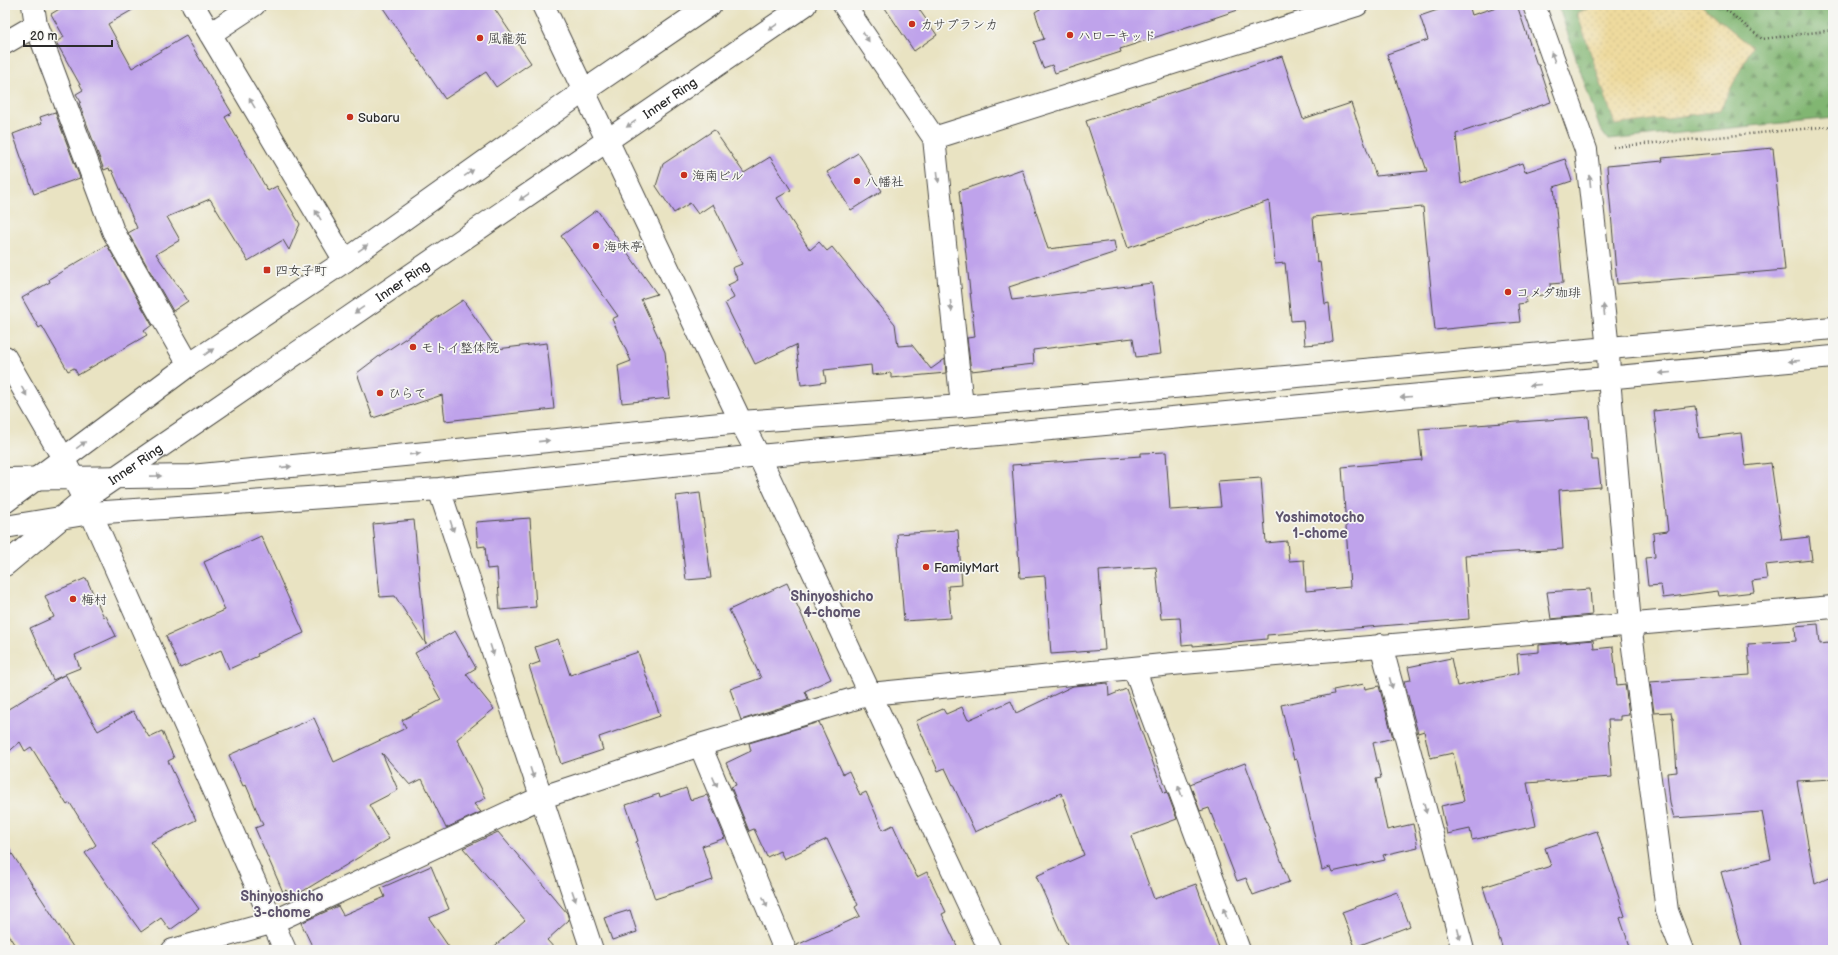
<svg xmlns="http://www.w3.org/2000/svg" width="1838" height="955" font-family="'Balsamiq Sans','Klee One',sans-serif">
  <defs>
    <pattern id="forest-firs" width="22" height="20" patternUnits="userSpaceOnUse"><rect width="22" height="20" fill="#81b672"/><path d="M5 1l3.5 6h-7zM16 11l3.5 6h-7z" fill="#6a945e"/></pattern>
    <pattern id="sand-dots" width="8" height="8" patternUnits="userSpaceOnUse"><rect width="8" height="8" fill="#eeda9e"/><path d="M2 2h.1M6 6h.1" fill="none" stroke="#cb8" stroke-width="1.8" stroke-linecap="round"/></pattern>
  </defs>
  <rect width="100%" height="100%" fill="#f6f6f2"/>
  <filter id="ink" filterUnits="userSpaceOnUse"><feTurbulence type="fractalNoise" baseFrequency=".025" numOctaves="2"/><feDisplacementMap in="SourceGraphic" scale="8" xChannelSelector="R" yChannelSelector="G"/><feConvolveMatrix kernelMatrix="1 2 1 2 8 2 1 2 1" color-interpolation-filters="sRGB"/></filter>
  <filter id="wash" filterUnits="userSpaceOnUse"><feTurbulence type="fractalNoise" baseFrequency=".012" numOctaves="4" result="noise"/><feDisplacementMap in="SourceGraphic" scale="16" xChannelSelector="R" yChannelSelector="G"/><feGaussianBlur stdDeviation="0.9" result="paint"/><feColorMatrix in="noise" values="0 0 0 0 0 0 0 0 0 0 0 0 0 0 0 0 0 1.4 0 .05"/><feComposite in="paint" operator="in"/></filter>
  <g filter="url(#wash)">
    <rect width="100%" height="100%" fill="#e9e3c2"/>
    <path fill="url(#forest-firs)" stroke="#56704e" d="M 1558,5 L 1833,5 L 1833,118 L 1608,140 L 1600,129 Z"/>
    <path fill="url(#sand-dots)" stroke="#8c8264" d="M 1596,5 L 1701,5 L 1752,47 L 1719,111 L 1615,125 L 1577,13 Z"/>
    <g id="blocks">
      <path fill="#bfa3eb" d="M 66,5 L 141,5 L 108,24 L 132,68 L 186,36 L 232,113 L 225,117 L 268,191 L 277,186 L 300,224 L 289,250 L 283,240 L 248,261 L 210,199 L 167,217 L 180,240 L 156,254 L 188,301 L 173,311 L 128,233 L 137,228 L 112,170 L 110,171 L 109,168 L 104,170 L 79,103 L 81,102 L 76,94 L 83,90 L 56,42 L 64,37 L 51,14 Z
        M 381,5 L 492,5 L 531,63 L 496,87 L 486,72 L 445,99 Z
        M 883,5 L 916,5 L 937,35 L 914,51 Z
        M 1047,5 L 1238,5 L 1238,10 L 1120,49 L 1121,52 L 1055,73 L 1052,65 L 1043,68 L 1034,42 L 1044,39 L 1035,12 Z
        M 1452,5 L 1469,5 L 1472,15 L 1502,5 L 1517,5 L 1537,65 L 1539,65 L 1551,102 L 1456,134 L 1461,184 L 1522,163 L 1525,172 L 1565,159 L 1572,181 L 1554,187 L 1563,283 L 1550,284 L 1551,294 L 1525,297 L 1526,303 L 1518,304 L 1520,322 L 1435,330 L 1423,207 L 1313,217 L 1317,262 L 1320,261 L 1325,304 L 1329,303 L 1333,341 L 1330,343 L 1305,345 L 1303,320 L 1291,321 L 1285,263 L 1275,264 L 1269,201 L 1128,248 L 1086,121 L 1282,56 L 1303,119 L 1351,103 L 1376,176 L 1427,171 L 1387,54 L 1428,40 L 1420,16 Z
        M 55,112 L 80,178 L 34,194 L 13,134 L 42,123 L 40,117 Z
        M 714,130 L 744,173 L 770,157 L 791,190 L 777,198 L 810,250 L 819,242 L 827,251 L 832,247 L 895,324 L 898,346 L 912,345 L 931,369 L 945,359 L 946,373 L 891,378 L 891,373 L 872,375 L 871,365 L 824,370 L 826,382 L 801,385 L 796,345 L 755,364 L 725,303 L 734,298 L 728,285 L 738,280 L 732,268 L 742,264 L 713,204 L 698,214 L 690,203 L 674,213 L 656,186 L 663,164 Z
        M 1773,148 L 1785,270 L 1617,284 L 1607,166 L 1663,161 L 1662,158 Z
        M 858,153 L 882,191 L 851,210 L 827,172 Z
        M 1022,169 L 1048,249 L 1114,241 L 1116,252 L 1009,287 L 1012,300 L 1152,283 L 1161,354 L 1136,357 L 1133,338 L 1033,350 L 1034,364 L 971,371 L 967,338 L 975,337 L 959,191 Z
        M 597,210 L 657,294 L 641,299 L 665,352 L 670,398 L 622,403 L 618,366 L 631,361 L 612,319 L 618,316 L 561,236 Z
        M 107,245 L 152,325 L 144,331 L 147,335 L 78,375 L 74,368 L 68,371 L 42,326 L 39,328 L 22,298 L 50,282 L 49,279 Z
        M 463,300 L 497,349 L 547,343 L 554,409 L 445,421 L 442,395 L 373,418 L 357,373 L 382,354 Z
        M 1695,406 L 1699,438 L 1741,433 L 1745,466 L 1771,463 L 1782,540 L 1809,537 L 1812,560 L 1765,565 L 1767,579 L 1752,581 L 1754,592 L 1719,596 L 1718,591 L 1663,598 L 1661,585 L 1648,586 L 1645,558 L 1655,557 L 1653,533 L 1668,531 L 1654,411 Z
        M 1589,417 L 1592,460 L 1598,460 L 1601,487 L 1559,490 L 1563,549 L 1465,555 L 1469,619 L 1267,635 L 1267,639 L 1193,646 L 1193,644 L 1182,645 L 1180,618 L 1161,619 L 1156,567 L 1099,571 L 1105,650 L 1051,654 L 1045,576 L 1020,578 L 1012,465 L 1141,456 L 1141,453 L 1166,452 L 1170,510 L 1221,507 L 1218,481 L 1261,478 L 1266,543 L 1287,541 L 1289,561 L 1304,560 L 1306,591 L 1350,587 L 1342,467 L 1422,460 L 1419,429 Z
        M 700,493 L 711,578 L 686,580 L 676,496 Z
        M 530,518 L 536,607 L 500,610 L 497,568 L 487,569 L 485,546 L 478,547 L 476,522 Z
        M 414,520 L 426,644 L 395,596 L 380,597 L 373,524 Z
        M 958,530 L 962,585 L 948,586 L 951,618 L 904,621 L 897,534 Z
        M 261,536 L 304,633 L 257,654 L 258,656 L 229,669 L 221,650 L 180,668 L 166,636 L 225,610 L 204,562 Z
        M 86,578 L 104,617 L 106,616 L 116,636 L 75,655 L 80,668 L 65,674 L 98,731 L 133,711 L 149,737 L 162,731 L 174,758 L 168,761 L 196,820 L 151,842 L 199,909 L 170,930 L 161,918 L 141,932 L 85,853 L 96,845 L 70,803 L 67,805 L 31,747 L 25,751 L 20,742 L 5,755 L 5,711 L 64,675 L 53,680 L 30,628 L 54,617 L 45,596 Z
        M 787,583 L 831,679 L 805,691 L 808,699 L 741,720 L 730,689 L 761,678 L 729,610 Z
        M 1590,589 L 1592,615 L 1551,619 L 1547,592 Z
        M 1818,624 L 1820,644 L 1829,643 L 1832,667 L 1833,667 L 1833,779 L 1797,781 L 1815,884 L 1833,876 L 1833,950 L 1743,950 L 1721,872 L 1771,859 L 1762,812 L 1674,818 L 1670,803 L 1667,773 L 1677,772 L 1673,718 L 1672,718 L 1671,712 L 1654,713 L 1650,682 L 1750,675 L 1748,644 L 1796,641 L 1795,626 Z
        M 455,631 L 476,668 L 466,674 L 494,709 L 457,739 L 486,798 L 474,804 L 481,812 L 446,828 L 422,779 L 410,785 L 382,753 L 398,790 L 369,805 L 389,839 L 290,899 L 286,890 L 283,892 L 255,828 L 263,825 L 246,785 L 243,786 L 229,755 L 314,718 L 334,762 L 406,728 L 402,720 L 441,700 L 415,653 Z
        M 558,639 L 570,675 L 638,652 L 660,716 L 599,737 L 603,750 L 561,764 L 529,666 L 540,662 L 535,647 Z
        M 1593,640 L 1594,649 L 1613,647 L 1617,685 L 1625,684 L 1629,715 L 1620,716 L 1620,720 L 1608,720 L 1612,777 L 1527,783 L 1536,826 L 1472,840 L 1470,829 L 1447,834 L 1441,806 L 1464,801 L 1453,753 L 1430,758 L 1424,731 L 1418,733 L 1404,681 L 1411,680 L 1408,667 L 1451,658 L 1457,686 L 1519,673 L 1517,654 L 1539,652 L 1539,645 Z
        M 1108,683 L 1109,696 L 1126,689 L 1164,793 L 1167,792 L 1177,819 L 1131,836 L 1154,899 L 1196,884 L 1220,950 L 1069,950 L 1036,876 L 1084,855 L 1061,793 L 975,832 L 945,768 L 938,771 L 916,721 L 943,709 L 946,714 L 962,707 L 968,720 L 1011,701 L 1016,713 L 1073,686 Z
        M 1364,684 L 1365,689 L 1379,686 L 1393,738 L 1373,743 L 1381,778 L 1376,779 L 1387,830 L 1413,824 L 1418,847 L 1383,855 L 1385,860 L 1332,872 L 1330,867 L 1322,870 L 1297,759 L 1294,760 L 1281,705 L 1334,694 L 1333,690 Z
        M 819,722 L 843,774 L 849,771 L 860,795 L 866,792 L 883,830 L 893,825 L 917,877 L 927,872 L 946,912 L 942,914 L 959,950 L 797,950 L 797,945 L 860,916 L 855,907 L 858,905 L 827,839 L 784,859 L 780,851 L 767,857 L 754,829 L 749,831 L 731,787 L 736,785 L 726,763 L 751,751 L 749,743 Z
        M 1245,763 L 1289,882 L 1253,895 L 1246,878 L 1237,881 L 1209,808 L 1200,811 L 1190,784 Z
        M 686,788 L 690,800 L 707,795 L 725,838 L 702,846 L 713,880 L 655,899 L 636,842 L 638,841 L 626,805 L 659,794 L 660,797 Z
        M 1597,831 L 1625,916 L 1620,918 L 1631,950 L 1503,950 L 1483,887 L 1551,866 L 1545,848 Z
        M 498,832 L 567,913 L 569,920 L 547,940 L 556,950 L 490,950 L 525,920 L 463,848 Z
        M 5,843 L 62,930 L 75,950 L 18,950 L 5,930 Z
        M 431,866 L 449,909 L 429,918 L 451,950 L 314,950 L 301,923 L 338,906 L 343,915 L 385,897 L 381,888 Z
        M 1397,892 L 1410,926 L 1355,947 L 1342,912 Z
        M 630,910 L 637,932 L 612,940 L 604,918 Z"/>
    </g>
  </g>
  <g filter="url(#ink)">
    <use href="#blocks" fill-opacity="0" stroke="#484742" stroke-width="1"/>
    <g fill="none" stroke-linecap="round" stroke-linejoin="round">
      <g stroke="#484742" stroke-width="24">
        <path id="minor" d="M 33,5 L 36,25 L 113,231 L 189,365
          M 193,5 L 345,261
          M 543,5 L 741,422 L 759,456 L 990,950
          M 844,5 L 934,138 L 962,406
          M 1534,5 L 1586,150 L 1608,349 L 1609,378 L 1630,624 L 1667,911 L 1682,950
          M 210,34 L 254,5
          M 5,43 L 36,25
          M 934,138 L 1357,5
          M 5,357 L 63,458 L 91,513 L 285,950
          M 5,479 L 191,476 L 741,422 L 962,406 L 1833,328
          M 439,489 L 592,950
          M 5,527 L 91,513 L 439,489 L 759,456 L 1833,357
          M 1381,645 L 1463,950
          M 1134,668 L 1239,950
          M 700,745 L 785,950
          M 173,950 L 271,923 L 540,798 L 700,745 L 870,694 L 1183,663 L 1833,607"/>
      </g>
      <g stroke="#484742" stroke-width="24">
        <g id="major">
          <path d="M 5,502 L 189,365 L 345,261 L 584,91 L 710,5"/>
          <path id="s1" d="M 5,565 L 84,499 L 805,5"/>
        </g>
      </g>
      <path stroke="#484742" stroke-width="2.5" stroke-dasharray="1 3" stroke-linecap="butt" d="M 1720,5 L 1762,39 L 1833,30
        M 1613,147 L 1833,126"/>
      <use href="#minor" stroke="#fff" stroke-width="22"/>
      <use href="#major" stroke="#fff" stroke-width="22"/>
    </g>
    <defs><path id="oneway-solid" d="M-6-.8H1V-3.2L6.5 0L1 3.2V.8H-6Z"/></defs>
    <g fill="#a0a0a0">
      <use href="#oneway-solid" transform="translate(773 27) rotate(146)"/>
      <use href="#oneway-solid" transform="translate(866 37) rotate(56)"/>
      <use href="#oneway-solid" transform="translate(1553 57) rotate(-110)"/>
      <use href="#oneway-solid" transform="translate(252 103) rotate(-121)"/>
      <use href="#oneway-solid" transform="translate(631 124) rotate(146)"/>
      <use href="#oneway-solid" transform="translate(469 173) rotate(-35)"/>
      <use href="#oneway-solid" transform="translate(938 177) rotate(84)"/>
      <use href="#oneway-solid" transform="translate(1590 181) rotate(-96)"/>
      <use href="#oneway-solid" transform="translate(524 197) rotate(146)"/>
      <use href="#oneway-solid" transform="translate(318 215) rotate(-121)"/>
      <use href="#oneway-solid" transform="translate(363 248) rotate(-35)"/>
      <use href="#oneway-solid" transform="translate(951 306) rotate(84)"/>
      <use href="#oneway-solid" transform="translate(359 310) rotate(146)"/>
      <use href="#oneway-solid" transform="translate(1604 310) rotate(-96)"/>
      <use href="#oneway-solid" transform="translate(209 352) rotate(-34)"/>
      <use href="#oneway-solid" transform="translate(1794 361) rotate(175)"/>
      <use href="#oneway-solid" transform="translate(1665 373) rotate(175)"/>
      <use href="#oneway-solid" transform="translate(1535 385) rotate(175)"/>
      <use href="#oneway-solid" transform="translate(24 391) rotate(60)"/>
      <use href="#oneway-solid" transform="translate(1406 397) rotate(175)"/>
      <use href="#oneway-solid" transform="translate(544 441) rotate(-6)"/>
      <use href="#oneway-solid" transform="translate(81 445) rotate(-36)"/>
      <use href="#oneway-solid" transform="translate(415 454) rotate(-6)"/>
      <use href="#oneway-solid" transform="translate(286 467) rotate(-6)"/>
      <use href="#oneway-solid" transform="translate(156 476) rotate(-1)"/>
      <use href="#oneway-solid" transform="translate(452 526) rotate(72)"/>
      <use href="#oneway-solid" transform="translate(492 650) rotate(72)"/>
      <use href="#oneway-solid" transform="translate(1391 683) rotate(75)"/>
      <use href="#oneway-solid" transform="translate(532 773) rotate(72)"/>
      <use href="#oneway-solid" transform="translate(715 782) rotate(67)"/>
      <use href="#oneway-solid" transform="translate(1180 791) rotate(-110)"/>
      <use href="#oneway-solid" transform="translate(1425 808) rotate(75)"/>
      <use href="#oneway-solid" transform="translate(574 896) rotate(71)"/>
      <use href="#oneway-solid" transform="translate(765 902) rotate(67)"/>
      <use href="#oneway-solid" transform="translate(1225 913) rotate(-110)"/>
      <use href="#oneway-solid" transform="translate(1459 934) rotate(75)"/>
    </g>
  </g>
  <g fill="#c8321e" stroke="#f6f6f2" stroke-width="1.5">
    <circle cx="912" cy="24" r="4"/>
    <circle cx="1070" cy="35" r="4"/>
    <circle cx="480" cy="38" r="4"/>
    <circle cx="350" cy="117" r="4"/>
    <circle cx="684" cy="175" r="4"/>
    <circle cx="857" cy="181" r="4"/>
    <circle cx="596" cy="246" r="4"/>
    <rect x="263" y="266" width="8" height="8" rx="2"/>
    <circle cx="1508" cy="292" r="4"/>
    <circle cx="413" cy="347" r="4"/>
    <circle cx="380" cy="393" r="4"/>
    <circle cx="926" cy="567" r="4"/>
    <circle cx="73" cy="599" r="4"/>
  </g>
  <g text-anchor="middle" stroke-width="3.5" stroke-linejoin="round" paint-order="stroke">
    <g font-size="13" fill="#2b2b2b" stroke="#f6f6f2" text-anchor="start">
      <text x="920" y="29">カサブランカ</text>
      <text x="1078" y="40">ハローキッド</text>
      <text x="488" y="43">風龍苑</text>
      <text x="358" y="122">Subaru</text>
      <text x="692" y="180">海南ビル</text>
      <text x="865" y="186">八幡社</text>
      <text x="604" y="251">海味亭</text>
      <text x="275" y="275">四女子町</text>
      <text x="1516" y="297">コメダ珈琲</text>
      <text x="421" y="352">モトイ整体院</text>
      <text x="388" y="398">ひらて</text>
      <text x="934" y="572">FamilyMart</text>
      <text x="81" y="604">梅村</text>
    </g>
    <g font-size="13" fill="#2b2b2b" stroke="#f6f6f2">
      <text dy="5" stroke="none"><textPath href="#s1" startOffset="813">Inner Ring</textPath></text>
      <text dy="5" stroke="none"><textPath href="#s1" startOffset="489">Inner Ring</textPath></text>
      <text dy="5" stroke="none"><textPath href="#s1" startOffset="165">Inner Ring</textPath></text>
    </g>
    <g font-size="14" font-weight="bold" fill="#5f556e" stroke="#f6f6f2">
      <text x="1320" y="522">Yoshimotocho<tspan x="1320" dy="16">1-chome</tspan></text>
      <text x="832" y="601">Shinyoshicho<tspan x="832" dy="16">4-chome</tspan></text>
      <text x="282" y="901">Shinyoshicho<tspan x="282" dy="16">3-chome</tspan></text>
    </g>
  </g>
  <rect width="1838" height="955" fill="none" stroke="#f6f6f2" stroke-width="20"/>
  <path d="M24 40v6h88v-6" fill="none" stroke="#2b2b2b" stroke-width="2"/>
  <text x="30" y="40" font-size="12" fill="#2b2b2b" stroke="#f6f6f2" stroke-width="3" paint-order="stroke">20 m</text>
</svg>
